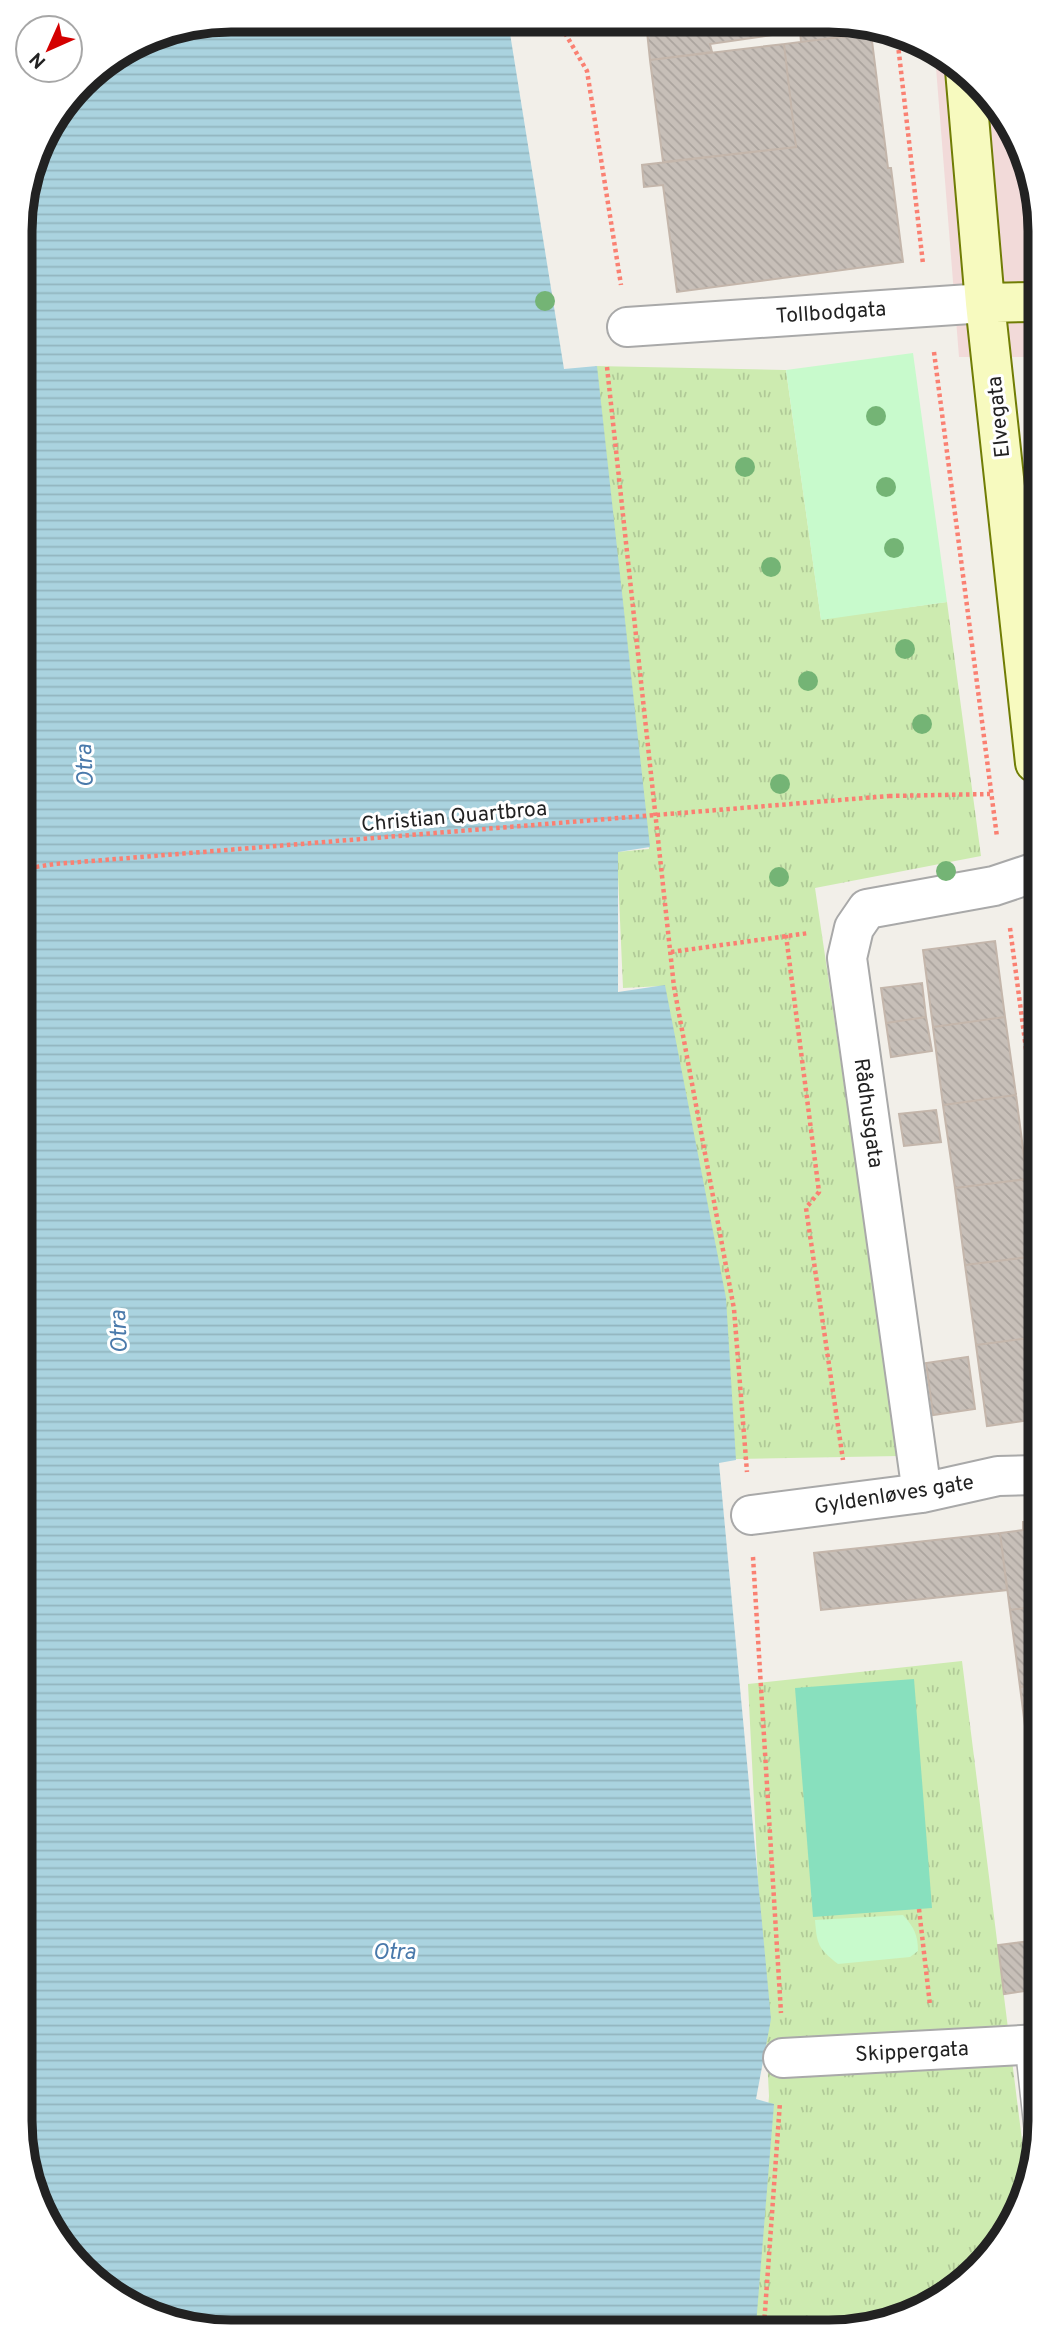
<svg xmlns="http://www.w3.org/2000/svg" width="1060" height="2351" font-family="Overpass,sans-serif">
  <defs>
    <pattern id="grass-tufts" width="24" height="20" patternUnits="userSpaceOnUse" patternTransform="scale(1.75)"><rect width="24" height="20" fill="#cdebb0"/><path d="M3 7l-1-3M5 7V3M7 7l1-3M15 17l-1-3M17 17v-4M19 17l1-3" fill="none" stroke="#b0c997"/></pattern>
    <pattern id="water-rules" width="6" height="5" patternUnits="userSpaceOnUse" patternTransform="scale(1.75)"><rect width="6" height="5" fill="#aad3df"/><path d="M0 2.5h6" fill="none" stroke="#92b5bf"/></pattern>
    <pattern id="building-back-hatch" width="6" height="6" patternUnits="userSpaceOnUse" patternTransform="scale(1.75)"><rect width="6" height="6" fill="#c7bfb8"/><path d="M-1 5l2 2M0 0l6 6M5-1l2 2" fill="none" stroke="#aba49e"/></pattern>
  </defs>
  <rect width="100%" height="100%" fill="#f2efe9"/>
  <path fill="#f2dad9" d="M 935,55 L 969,72 L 1012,125 L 1033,176 L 1034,357 L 959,357 Z"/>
  <path fill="url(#grass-tufts)" d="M 595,366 L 786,370 L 821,619 L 947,602 L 981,856 L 815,888 L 899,1456 L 734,1459 L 663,986 L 623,988 L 617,852 L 649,849 Z
    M 962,1661 L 1028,2188 L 1025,2201 L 997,2249 L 946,2296 L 884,2324 L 751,2325 L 769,2096 L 748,1684 Z"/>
  <path fill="#c8facc" d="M 913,353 L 947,602 L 821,620 L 786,370 Z
    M 903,1915 C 914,1927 918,1935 918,1951 L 910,1957 L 838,1964 C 818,1948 817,1945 815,1920 Z"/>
  <path fill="#88e0be" d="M 914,1679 L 932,1908 L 813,1917 L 795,1688 Z"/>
  <path fill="url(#water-rules)" d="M 231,19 L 508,21 L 564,369 L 597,366 L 650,847 L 618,852 L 618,992 L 665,985 L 726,1298 L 736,1460 L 719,1463 L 771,2019 L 756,2099 L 774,2104 L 756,2325 L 190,2328 L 91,2279 L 55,2237 L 27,2175 L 20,217 L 41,138 L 91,72 L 150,35 Z"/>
  <path fill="url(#building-back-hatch)" stroke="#c4b6ab" stroke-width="2" d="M 646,22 L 870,23 L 874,25 L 875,33 L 801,42 L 800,31 L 710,44 L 712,52 L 650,60 Z
    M 871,33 L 888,168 L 891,168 L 903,262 L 677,292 L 663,185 L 644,187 L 642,165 L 796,147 L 784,44 Z
    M 784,44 L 796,147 L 663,162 L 650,60 Z
    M 995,941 L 1005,1017 L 933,1027 L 923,950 Z
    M 922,983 L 926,1017 L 886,1023 L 881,988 Z
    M 926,1017 L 932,1051 L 891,1057 L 886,1023 Z
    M 1005,1017 L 1016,1095 L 943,1105 L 933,1027 Z
    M 1016,1095 L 1027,1179 L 955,1188 L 943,1105 Z
    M 936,1110 L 941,1142 L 904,1146 L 899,1114 Z
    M 1027,1179 L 1037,1256 L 965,1265 L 955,1188 Z
    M 1037,1256 L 1037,1337 L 976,1345 L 965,1265 Z
    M 1037,1337 L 1038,1419 L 987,1426 L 976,1345 Z
    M 968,1357 L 975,1409 L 933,1415 L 926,1363 Z
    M 1023,1522 L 1038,1522 L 1038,1606 L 1010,1610 L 1000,1533 L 1023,1530 Z
    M 1000,1533 L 1007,1590 L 821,1610 L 814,1553 Z
    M 1038,1606 L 1039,1685 L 1020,1687 L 1010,1610 Z
    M 1039,1685 L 1039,1763 L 1030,1765 L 1020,1687 Z
    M 1039,1763 L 1039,1836 L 1030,1765 Z
    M 1040,1940 L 1040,1989 L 1004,1994 L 998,1945 Z"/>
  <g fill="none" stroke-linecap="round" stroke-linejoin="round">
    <g stroke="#a9a9a9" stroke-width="26">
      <path id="lane" d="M 1027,2045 L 1038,2146"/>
    </g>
    <g stroke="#a9a9a9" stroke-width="42">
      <path id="street" d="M 627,327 L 985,303
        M 922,1493 L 847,958 L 854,928 L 867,909 L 994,886 L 1036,872
        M 751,1515 L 922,1493 L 998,1476 L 1038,1475
        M 783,2058 L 1040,2044"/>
    </g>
    <g stroke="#707d05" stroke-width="42">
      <path id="secondary" d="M 965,70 L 985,303 L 1035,763
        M 985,303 L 1034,302"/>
    </g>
    <path stroke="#fa8072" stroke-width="4.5" stroke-dasharray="3.5 3.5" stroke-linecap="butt" d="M 558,21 L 587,71 L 621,285
      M 897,36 L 923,264
      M 934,352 L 997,837
      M 607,367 L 674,987 L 734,1309 L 747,1472
      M 889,796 L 990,794
      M 1010,928 L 1037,1132
      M 786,935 L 819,1192 L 806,1208 L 843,1460
      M 671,952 L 809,933
      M 753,1557 L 781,2013
      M 919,1909 L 930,2005
      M 764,2325 L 780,2102"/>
    <use href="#lane" stroke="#fff" stroke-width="23"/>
    <use href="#street" stroke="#fff" stroke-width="38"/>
    <use href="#secondary" stroke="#f7fabf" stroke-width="38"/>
    <path stroke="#fa8072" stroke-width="4.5" stroke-dasharray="3.5 3.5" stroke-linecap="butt" d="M 22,869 L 55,864 L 889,796"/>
  </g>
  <g fill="#74b475">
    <circle cx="545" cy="301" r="10"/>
    <circle cx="876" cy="416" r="10"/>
    <circle cx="745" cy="467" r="10"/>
    <circle cx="886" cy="487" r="10"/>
    <circle cx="894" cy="548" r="10"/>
    <circle cx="771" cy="567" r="10"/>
    <circle cx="905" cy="649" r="10"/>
    <circle cx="808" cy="681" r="10"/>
    <circle cx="922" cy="724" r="10"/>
    <circle cx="780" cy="784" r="10"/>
    <circle cx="946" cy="871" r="10"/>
    <circle cx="779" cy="877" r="10"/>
  </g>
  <g text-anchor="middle" stroke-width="6" stroke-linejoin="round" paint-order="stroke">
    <g font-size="21" fill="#222" stroke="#fff">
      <text transform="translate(831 312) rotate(-4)" y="7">Tollbodgata</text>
      <text transform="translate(998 417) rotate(-96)" y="7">Elvegata</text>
      <text transform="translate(454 816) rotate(-5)" y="7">Christian Quartbroa</text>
      <text transform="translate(869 1113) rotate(82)" y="7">Rådhusgata</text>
      <text transform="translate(894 1494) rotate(-9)" y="7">Gyldenløves gate</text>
      <text transform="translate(912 2051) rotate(-3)" y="7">Skippergata</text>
    </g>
    <g font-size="23" font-style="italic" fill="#4a7aab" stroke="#fff">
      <text transform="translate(84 766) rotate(-93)" y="8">Otra</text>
      <text transform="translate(118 1332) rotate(-93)" y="8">Otra</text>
      <text x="394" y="1959">Otra</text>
    </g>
  </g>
  <path d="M0 0H1060V2351H0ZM231 32H829A199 199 0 0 1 1028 231V2121A199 199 0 0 1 829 2320H231A199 199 0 0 1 32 2121V231A199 199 0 0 1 231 32Z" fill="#fff" fill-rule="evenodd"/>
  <path fill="none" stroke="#222" stroke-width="9" d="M231 32H829A199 199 0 0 1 1028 231V2121A199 199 0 0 1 829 2320H231A199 199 0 0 1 32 2121V231A199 199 0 0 1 231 32Z"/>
  <g transform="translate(49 49) rotate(225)"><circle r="33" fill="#ffffff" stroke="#a7a7a7" stroke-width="2"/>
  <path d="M0-5L12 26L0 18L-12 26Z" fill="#d40000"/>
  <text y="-10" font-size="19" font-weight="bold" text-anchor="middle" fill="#222222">N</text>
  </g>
</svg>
